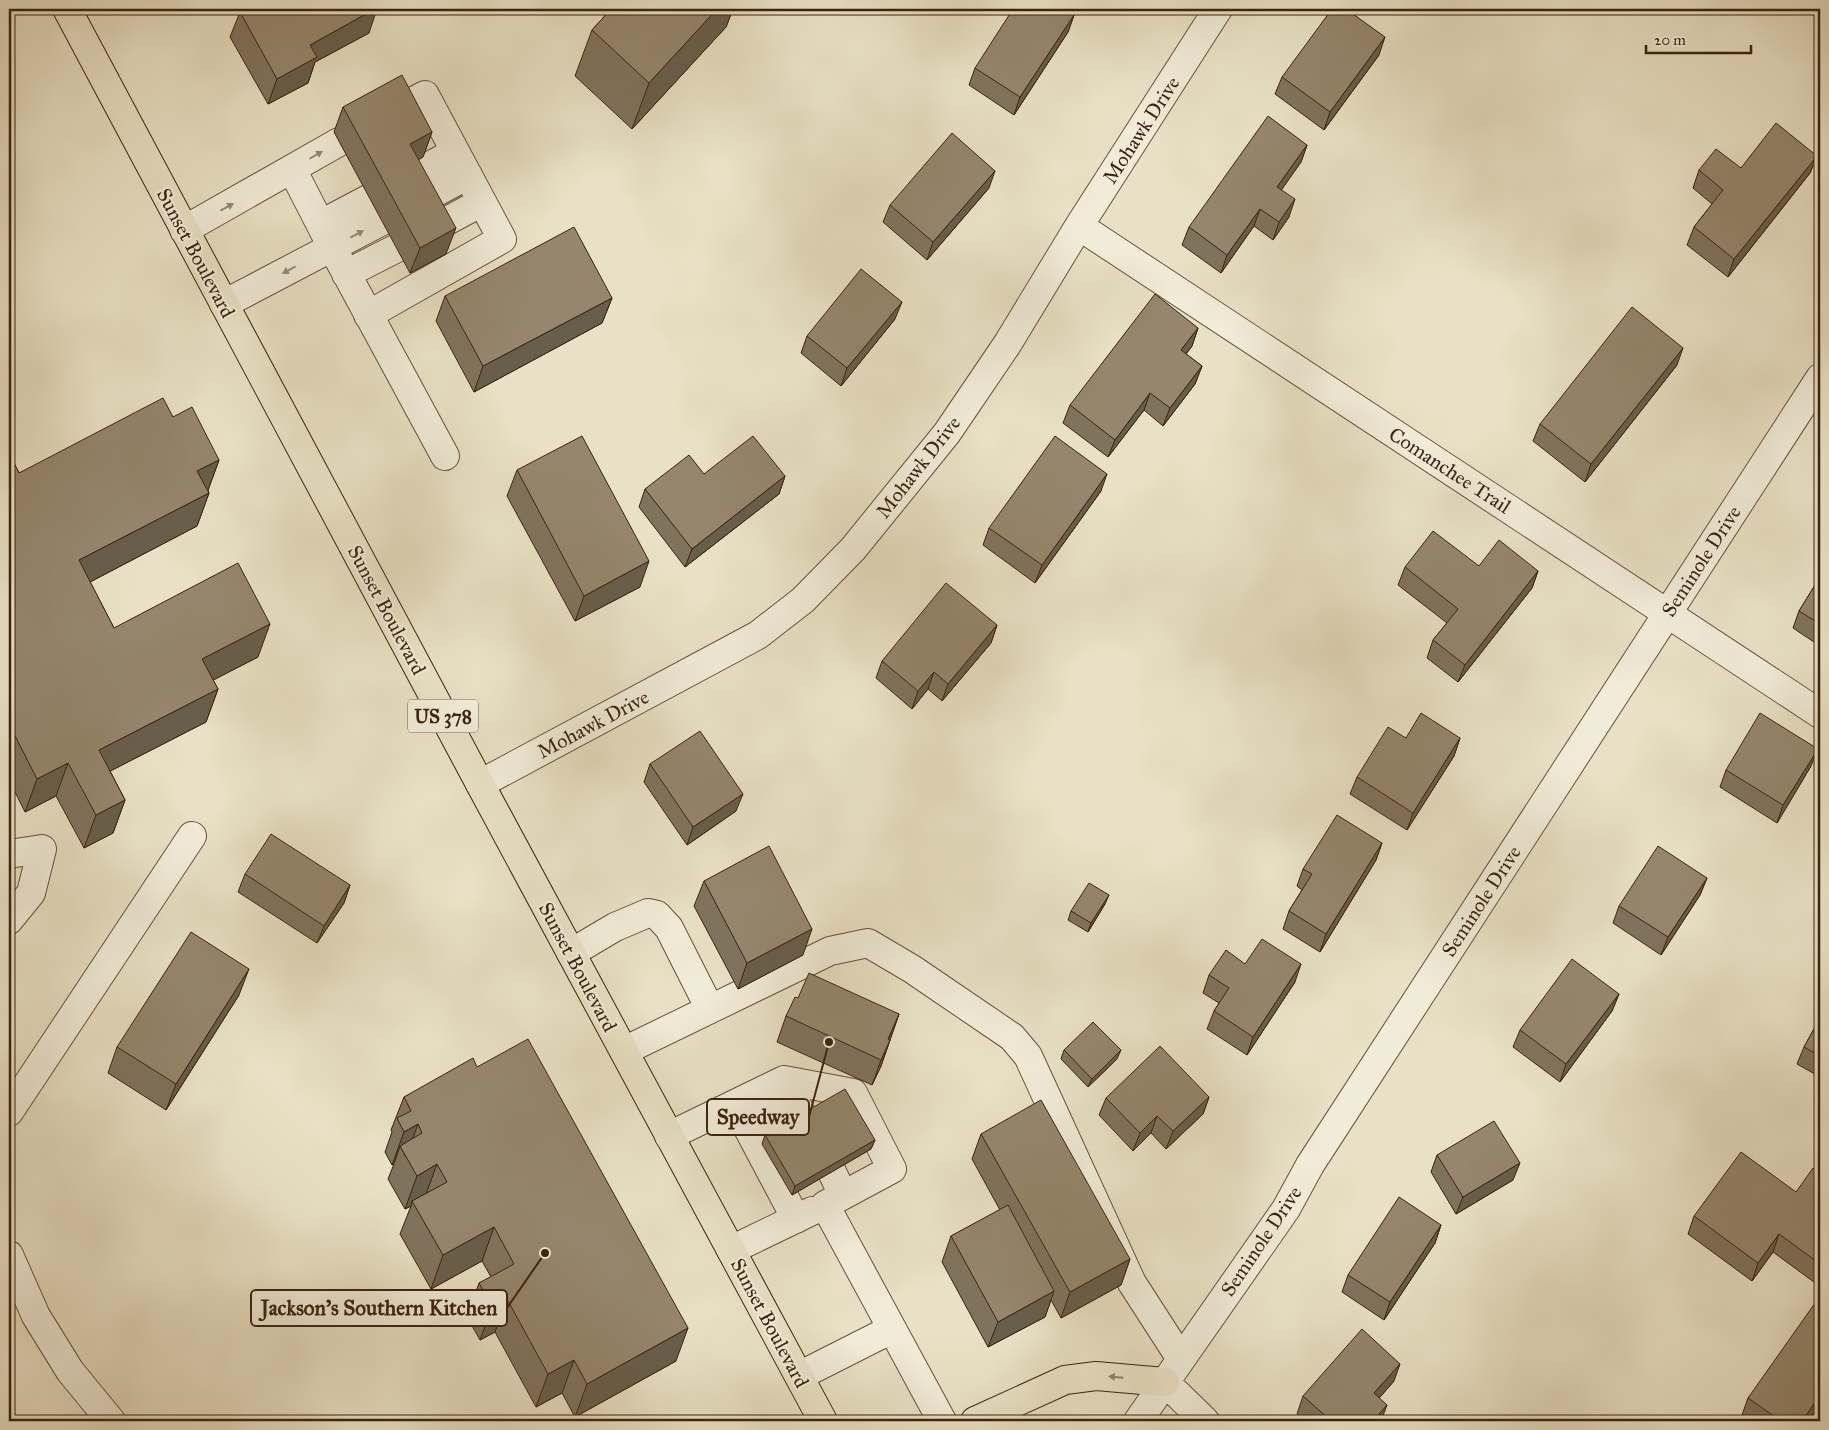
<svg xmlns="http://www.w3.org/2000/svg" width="1829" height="1430" font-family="'IM FELL Great Primer',serif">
  <rect width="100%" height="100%" fill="#e9e1c5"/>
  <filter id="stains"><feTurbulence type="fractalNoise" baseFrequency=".004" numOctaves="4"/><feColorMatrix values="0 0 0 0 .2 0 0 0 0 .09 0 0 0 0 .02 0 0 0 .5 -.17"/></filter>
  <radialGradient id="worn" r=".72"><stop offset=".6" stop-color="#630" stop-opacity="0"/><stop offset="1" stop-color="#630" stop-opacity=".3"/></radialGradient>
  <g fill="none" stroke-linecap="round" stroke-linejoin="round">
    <g stroke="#66523c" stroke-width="30">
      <path id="minor" d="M 292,169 L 332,247 L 445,456
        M 406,179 L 455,152
        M 418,202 L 468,175
        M 321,224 L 370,198
        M 1079,226 L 1820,714
        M 432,229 L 482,202
        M 184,230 L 339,142
        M 346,274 L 397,248
        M 224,304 L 382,221
        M 368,315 L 502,239 L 425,95 L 397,110
        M 480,784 L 758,635 L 803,600 L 853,549 L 947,433 L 1008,343 L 1079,226 L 1218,9
        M 9,854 L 42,849 L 31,893 L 9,920
        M 571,953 L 615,927 L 648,913 L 657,915 L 669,928 L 710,1009
        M 624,1051 L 830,951 L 868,943 L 912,969 L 1012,1037 L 1028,1056 L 1132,1283 L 1181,1359
        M 784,1080 L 804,1119
        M 735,1104 L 796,1219
        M 9,1112 L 192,836
        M 669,1136 L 784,1080 L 853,1093 L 892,1169 L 825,1205 L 942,1421
        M 832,1172 L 843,1195
        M 731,1250 L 812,1211
        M 9,1255 L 36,1316 L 70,1371 L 111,1421
        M 799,1376 L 892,1329
        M 1165,1382 L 1205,1421
        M 1138,1421 L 1286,1209 L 1310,1165 L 1820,378"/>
    </g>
    <g stroke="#3b230e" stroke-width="30">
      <path id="major" d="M 67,9 L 480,784 L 823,1421
        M 975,1421 L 1065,1380 L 1096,1376 L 1165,1382"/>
    </g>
    <use href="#minor" stroke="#f1ecd9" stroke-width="28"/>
    <use href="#major" stroke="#e9e1c5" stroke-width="28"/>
  </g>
  <path fill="#80735e" stroke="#3b230e" d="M 611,9 L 733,9 L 726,27 L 632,129 L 575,76 L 592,30 Z
    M 240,12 L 369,33 L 315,62 L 308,83 L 268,104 L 230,37 Z
    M 1074,15 L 1068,32 L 1014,115 L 969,85 L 975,68 Z
    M 1379,55 L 1324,130 L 1275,94 L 1282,77 Z
    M 1820,62 L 1820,80 L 1815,75 Z
    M 343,107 L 432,132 L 423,157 L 418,160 L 446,254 L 410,273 L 334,132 Z
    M 1307,145 L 1301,162 L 1281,190 L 1289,217 L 1273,240 L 1254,226 L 1221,273 L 1182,245 L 1189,227 Z
    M 1817,156 L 1810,173 L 1728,277 L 1687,245 L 1694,227 L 1712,204 L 1693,188 L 1699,170 L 1741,168 Z
    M 989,188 L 927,260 L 883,222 L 890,205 Z
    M 445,296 L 612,298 L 602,323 L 474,392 L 436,321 Z
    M 895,319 L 841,386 L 801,353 L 807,336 Z
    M 1198,328 L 1192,346 L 1186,354 L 1202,366 L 1195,384 L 1163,426 L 1144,410 L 1108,457 L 1063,423 L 1070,405 Z
    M 1677,365 L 1585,482 L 1533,441 L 1540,424 Z
    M 173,417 L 219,460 L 208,490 L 209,493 L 197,526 L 90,582 L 114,628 L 258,657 L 213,680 L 218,689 L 206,722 L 110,771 L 125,800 L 113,833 L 84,848 L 56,796 L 25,812 L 9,780 L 9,453 L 19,473 Z
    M 517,470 L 640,587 L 575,621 L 507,496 Z
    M 704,474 L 785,476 L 779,494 L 685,567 L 639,507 L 645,489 Z
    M 1101,491 L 1035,583 L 983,545 L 989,528 Z
    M 1479,566 L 1538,571 L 1532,588 L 1458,682 L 1427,658 L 1433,640 L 1447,623 L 1398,585 L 1405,567 Z
    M 1820,577 L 1820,646 L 1793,628 L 1799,611 Z
    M 997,625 L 991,643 L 942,701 L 928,689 L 912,709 L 876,678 L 882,661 Z
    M 1406,738 L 1460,738 L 1454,756 L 1407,830 L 1350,794 L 1357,777 Z
    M 650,764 L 736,811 L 687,845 L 644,782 Z
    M 1811,766 L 1777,823 L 1720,787 L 1726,770 Z
    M 1382,843 L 1376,860 L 1320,952 L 1283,929 L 1289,911 L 1302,890 L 1297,886 L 1303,869 Z
    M 245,874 L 350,885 L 344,903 L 317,943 L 238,892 Z
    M 1707,878 L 1700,895 L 1661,955 L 1613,923 L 1619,906 Z
    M 704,881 L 803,955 L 738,989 L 694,906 Z
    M 1105,904 L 1088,932 L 1068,920 L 1071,911 Z
    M 1245,964 L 1295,982 L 1247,1055 L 1207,1029 L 1214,1011 L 1219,1003 L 1203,993 L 1209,975 Z
    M 1619,994 L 1612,1011 L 1560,1082 L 1513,1047 L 1520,1030 Z
    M 239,995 L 166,1110 L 108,1073 L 117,1047 Z
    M 798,998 L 899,1014 L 881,1066 L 872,1085 L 777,1042 L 786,1016 Z
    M 1820,1018 L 1820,1077 L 1797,1064 L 1804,1047 Z
    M 1064,1050 L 1117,1059 L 1088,1087 L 1061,1059 Z
    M 477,1067 L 676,1361 L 575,1417 L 562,1393 L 536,1407 L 495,1332 L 480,1340 L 467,1317 L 479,1283 L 491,1277 L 482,1261 L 431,1289 L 400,1234 L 411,1206 L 405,1209 L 388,1179 L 394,1164 L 392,1165 L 385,1152 L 392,1132 L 391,1130 L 404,1097 Z
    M 1209,1097 L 1203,1114 L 1166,1149 L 1151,1133 L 1133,1151 L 1099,1115 L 1106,1098 Z
    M 981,1134 L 1130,1259 L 1121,1285 L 1061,1318 L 1051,1300 L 1045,1317 L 988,1347 L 942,1262 L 951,1236 L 1000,1210 L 972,1159 Z
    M 765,1135 L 875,1140 L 871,1149 L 792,1195 L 762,1144 Z
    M 1437,1155 L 1513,1180 L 1456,1214 L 1431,1172 Z
    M 1820,1173 L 1820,1282 L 1818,1285 L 1773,1252 L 1752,1281 L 1688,1234 L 1694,1216 L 1796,1192 Z
    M 1441,1225 L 1435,1243 L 1384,1320 L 1342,1292 L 1348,1275 Z
    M 1394,1381 L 1379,1398 L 1381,1421 L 1305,1421 L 1297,1414 L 1303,1396 Z
    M 1748,1398 L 1820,1404 L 1808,1421 L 1750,1421 L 1742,1415 Z"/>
  <path fill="#685e4c" stroke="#3b230e" d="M 375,9 L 377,9 L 369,33 L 315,62 L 308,83 L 268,104 L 277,79 L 310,45 Z
    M 717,9 L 733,9 L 726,27 L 632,129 L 649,83 Z
    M 1074,15 L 1068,32 L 1014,115 L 1020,97 Z
    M 1385,37 L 1379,55 L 1324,130 L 1330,112 Z
    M 432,132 L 423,157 L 401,169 L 410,144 Z
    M 1307,145 L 1301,162 L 1271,205 L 1277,187 Z
    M 1817,156 L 1810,173 L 1728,277 L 1734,259 Z
    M 995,171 L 989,188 L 927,260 L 933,242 Z
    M 1295,199 L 1289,217 L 1273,240 L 1279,222 Z
    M 1260,209 L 1254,226 L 1221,273 L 1227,255 Z
    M 456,228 L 446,254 L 410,273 L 420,248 Z
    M 612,298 L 602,323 L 474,392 L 483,366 Z
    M 902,302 L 895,319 L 841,386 L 847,368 Z
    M 1198,328 L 1192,346 L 1175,368 L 1181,350 Z
    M 1683,348 L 1677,365 L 1585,482 L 1591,464 Z
    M 1202,366 L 1195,384 L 1163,426 L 1170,408 Z
    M 1150,393 L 1144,410 L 1108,457 L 1115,440 Z
    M 219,460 L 207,493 L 197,471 Z
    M 1107,474 L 1101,491 L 1035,583 L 1042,565 Z
    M 785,476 L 779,494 L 685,567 L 692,549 Z
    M 209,493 L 197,526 L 67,594 L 79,560 Z
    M 649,561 L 640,587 L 575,621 L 584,596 Z
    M 1538,571 L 1532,588 L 1458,682 L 1465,665 Z
    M 270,624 L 258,657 L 190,692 L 202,659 Z
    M 997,625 L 991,643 L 942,701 L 948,684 Z
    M 934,672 L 928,689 L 912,709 L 918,691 Z
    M 218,689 L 206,722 L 87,783 L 99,750 Z
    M 1460,738 L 1454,756 L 1407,830 L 1413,813 Z
    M 1818,749 L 1811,766 L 1777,823 L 1783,805 Z
    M 68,763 L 56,796 L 25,812 L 37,779 Z
    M 743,794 L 736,811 L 687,845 L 693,827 Z
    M 125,800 L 113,833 L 84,848 L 96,815 Z
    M 1382,843 L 1376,860 L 1320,952 L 1326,934 Z
    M 1707,878 L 1700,895 L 1661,955 L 1668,937 Z
    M 350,885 L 344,903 L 317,943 L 324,926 Z
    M 1109,895 L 1105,904 L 1088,932 L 1091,923 Z
    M 812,929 L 803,955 L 738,989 L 747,963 Z
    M 1301,964 L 1295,982 L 1247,1055 L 1253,1037 Z
    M 249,969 L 239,995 L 166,1110 L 176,1084 Z
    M 1619,994 L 1612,1011 L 1560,1082 L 1566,1064 Z
    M 899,1014 L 890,1040 L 881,1060 L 888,1039 Z
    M 890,1040 L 881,1066 L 872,1085 L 881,1060 Z
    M 1121,1050 L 1117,1059 L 1088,1087 L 1092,1079 Z
    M 1209,1097 L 1203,1114 L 1166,1149 L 1173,1131 Z
    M 1157,1116 L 1151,1133 L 1133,1151 L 1140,1133 Z
    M 418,1124 L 406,1157 L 400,1146 L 394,1164 L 392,1165 L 404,1132 Z
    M 875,1140 L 871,1149 L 792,1195 L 795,1186 Z
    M 1520,1163 L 1513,1180 L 1456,1214 L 1463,1197 Z
    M 437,1164 L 425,1197 L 412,1201 L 411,1206 L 405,1209 L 417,1176 Z
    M 1441,1225 L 1435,1243 L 1384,1320 L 1390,1302 Z
    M 494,1227 L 482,1261 L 431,1289 L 443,1255 Z
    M 1779,1234 L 1773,1252 L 1752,1281 L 1758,1263 Z
    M 1130,1259 L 1121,1285 L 1061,1318 L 1070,1292 Z
    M 1054,1291 L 1045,1317 L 988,1347 L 998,1322 Z
    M 507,1299 L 495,1332 L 480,1340 L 492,1307 Z
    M 688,1328 L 676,1361 L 575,1417 L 587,1384 Z
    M 574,1360 L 562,1393 L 536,1407 L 548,1374 Z
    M 1400,1364 L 1394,1381 L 1368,1411 L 1374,1393 Z
    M 1820,1395 L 1820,1404 L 1808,1421 L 1802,1421 Z
    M 1387,1405 L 1381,1421 L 1373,1421 Z"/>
  <path fill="#95866d" stroke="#3b230e" d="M 245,9 L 375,9 L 310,45 L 317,57 L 277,79 L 240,12 Z
    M 611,9 L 717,9 L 649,83 L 592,30 Z
    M 1013,9 L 1065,9 L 1074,15 L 1020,97 L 975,68 Z
    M 1332,9 L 1346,9 L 1385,37 L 1330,112 L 1282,77 Z
    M 402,75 L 432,132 L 410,144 L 456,228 L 420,248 L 343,107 Z
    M 1268,116 L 1307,145 L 1277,187 L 1295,199 L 1279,222 L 1260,209 L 1227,255 L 1189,227 Z
    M 1776,123 L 1817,156 L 1734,259 L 1694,227 L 1723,190 L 1699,170 L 1716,149 L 1741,168 Z
    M 952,133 L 995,171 L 933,242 L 890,205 Z
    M 574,227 L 612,298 L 483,366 L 445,296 Z
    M 861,269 L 902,302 L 847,368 L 807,336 Z
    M 1155,294 L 1198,328 L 1181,350 L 1202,366 L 1170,408 L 1150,393 L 1115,440 L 1070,405 Z
    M 1632,307 L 1683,348 L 1591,464 L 1540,424 Z
    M 163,398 L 173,417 L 192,407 L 219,460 L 197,471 L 209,493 L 79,560 L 114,628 L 238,563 L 270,624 L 202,659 L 218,689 L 99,750 L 125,800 L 96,815 L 68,763 L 37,779 L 9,724 L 9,453 L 19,473 Z
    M 582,436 L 649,561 L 584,596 L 517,470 Z
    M 753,436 L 785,476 L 692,549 L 645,489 L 689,455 L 704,474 Z
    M 1055,436 L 1107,474 L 1042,565 L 989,528 Z
    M 1433,531 L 1479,566 L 1499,540 L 1538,571 L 1465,665 L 1433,640 L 1458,609 L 1405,567 Z
    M 1820,577 L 1820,624 L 1799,611 Z
    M 946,583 L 997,625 L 948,684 L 934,672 L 918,691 L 882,661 Z
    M 1421,713 L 1460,738 L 1413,813 L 1357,777 L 1388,727 L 1406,738 Z
    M 1760,713 L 1818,749 L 1783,805 L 1726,770 Z
    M 700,731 L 743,794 L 693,827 L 650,764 Z
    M 1337,815 L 1382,843 L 1326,934 L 1289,911 L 1312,874 L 1303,869 Z
    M 271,834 L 350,885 L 324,926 L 245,874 Z
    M 769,846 L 812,929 L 747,963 L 704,881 Z
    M 1658,846 L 1707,878 L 1668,937 L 1619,906 Z
    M 1089,883 L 1109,895 L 1091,923 L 1071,911 Z
    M 191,932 L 249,969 L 176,1084 L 117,1047 Z
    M 1262,939 L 1301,964 L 1253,1037 L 1214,1011 L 1229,988 L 1209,975 L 1226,950 L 1245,964 Z
    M 1572,959 L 1619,994 L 1566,1064 L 1520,1030 Z
    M 809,973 L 899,1014 L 888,1039 L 890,1040 L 881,1060 L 786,1016 L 795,997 L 798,998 Z
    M 1820,1018 L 1820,1056 L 1804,1047 Z
    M 1093,1022 L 1121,1050 L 1092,1079 L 1064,1050 Z
    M 528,1039 L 688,1328 L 587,1384 L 574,1360 L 548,1374 L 507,1299 L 492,1307 L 479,1283 L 514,1264 L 494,1227 L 443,1255 L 412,1201 L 447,1182 L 437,1164 L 417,1176 L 400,1146 L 422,1133 L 418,1124 L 404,1132 L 397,1118 L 411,1111 L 404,1097 L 473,1058 L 477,1067 Z
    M 1160,1046 L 1209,1097 L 1173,1131 L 1157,1116 L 1140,1133 L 1106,1098 Z
    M 845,1089 L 875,1140 L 795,1186 L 765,1135 Z
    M 1041,1100 L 1130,1259 L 1070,1292 L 981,1134 Z
    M 1494,1121 L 1520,1163 L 1463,1197 L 1437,1155 Z
    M 1741,1152 L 1796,1192 L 1813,1168 L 1820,1173 L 1820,1264 L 1779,1234 L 1758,1263 L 1694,1216 Z
    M 1399,1197 L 1441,1225 L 1390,1302 L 1348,1275 Z
    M 1008,1205 L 1054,1291 L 998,1322 L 951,1236 Z
    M 1820,1296 L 1820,1395 L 1802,1421 L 1781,1421 L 1748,1398 Z
    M 1362,1329 L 1400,1364 L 1374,1393 L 1387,1405 L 1373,1421 L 1331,1421 L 1303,1396 Z"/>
  <defs><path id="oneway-solid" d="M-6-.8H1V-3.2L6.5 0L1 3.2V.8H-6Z" transform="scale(1.25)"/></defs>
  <g fill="#968874">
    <use href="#oneway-solid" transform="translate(316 155) rotate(-30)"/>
    <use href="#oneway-solid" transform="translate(227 207) rotate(-29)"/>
    <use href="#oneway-solid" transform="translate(357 234) rotate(-28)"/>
    <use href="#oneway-solid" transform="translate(289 270) rotate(152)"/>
  </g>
  <use fill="#92826a" href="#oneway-solid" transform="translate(1116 1377) rotate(-175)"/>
  <g text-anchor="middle" stroke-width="4.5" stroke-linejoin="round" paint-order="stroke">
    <rect fill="#f1ecd9" stroke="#725f4b" stroke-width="1" x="408" y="699.5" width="70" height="33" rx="4"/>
    <g font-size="19" font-weight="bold" fill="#3b230e">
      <text x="443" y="723">US 378</text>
    </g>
    <g font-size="20" fill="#3b230e" stroke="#f1ecd9">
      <text transform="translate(1141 130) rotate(-57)" y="7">Mohawk Drive</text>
      <text transform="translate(196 253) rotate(62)" y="7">Sunset Boulevard</text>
      <text transform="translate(918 467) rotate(-52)" y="7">Mohawk Drive</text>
      <text transform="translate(1450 470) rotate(33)" y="7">Comanchee Trail</text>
      <text transform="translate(1701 561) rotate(-57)" y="7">Seminole Drive</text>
      <text transform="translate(387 610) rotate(62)" y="7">Sunset Boulevard</text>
      <text transform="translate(593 724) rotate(-28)" y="7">Mohawk Drive</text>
      <text transform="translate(1481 901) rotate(-57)" y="7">Seminole Drive</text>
      <text transform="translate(578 967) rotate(62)" y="7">Sunset Boulevard</text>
      <text transform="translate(1261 1241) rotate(-56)" y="7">Seminole Drive</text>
      <text transform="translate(770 1323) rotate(62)" y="7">Sunset Boulevard</text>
    </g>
  </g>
  <path fill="none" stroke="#3b230e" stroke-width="2" d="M829 1042L809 1117M545 1253L507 1308"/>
  <g fill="#3b230e" stroke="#f1ecd9" stroke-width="2">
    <circle cx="829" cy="1042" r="5"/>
    <circle cx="545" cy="1253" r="5"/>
  </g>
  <g fill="#f1ecd9" stroke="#3b230e" stroke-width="2">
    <rect x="707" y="1099" width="102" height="36" rx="5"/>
    <rect x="251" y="1290" width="256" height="36" rx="5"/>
  </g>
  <g font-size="21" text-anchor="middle" font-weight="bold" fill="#3b230e">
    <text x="758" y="1124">Speedway</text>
    <text x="379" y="1315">Jackson's Southern Kitchen</text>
  </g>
  <rect width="1829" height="1430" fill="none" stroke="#e9e1c5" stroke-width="30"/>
  <rect x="10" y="10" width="1809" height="1410" fill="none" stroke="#3b230e" stroke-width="2.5"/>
  <rect x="15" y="15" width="1799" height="1400" fill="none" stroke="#3b230e"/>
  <path d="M1646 45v8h105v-8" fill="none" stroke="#3b230e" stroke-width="2.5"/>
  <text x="1654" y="45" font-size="15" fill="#3b230e" stroke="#f1ecd9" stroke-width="4" paint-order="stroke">20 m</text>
  <rect width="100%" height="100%" filter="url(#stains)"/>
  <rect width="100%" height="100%" fill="url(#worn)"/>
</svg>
